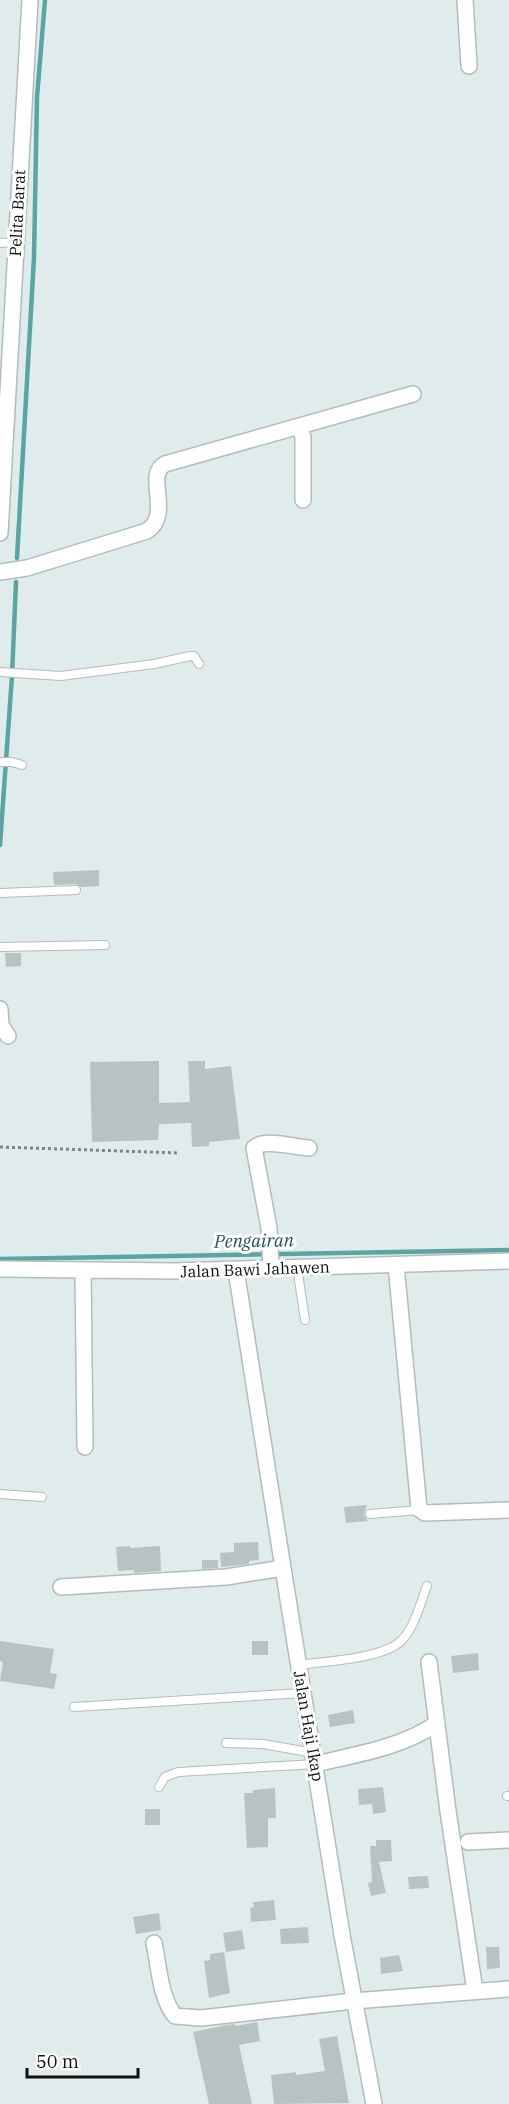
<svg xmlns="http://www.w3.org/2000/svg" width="509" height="2104" font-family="'IBM Plex Serif',serif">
  <rect width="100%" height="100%" fill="#dfeceb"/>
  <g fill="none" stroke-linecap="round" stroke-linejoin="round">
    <path stroke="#5aa4a1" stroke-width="4.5" d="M 17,558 L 34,257 L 37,97 L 45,0
      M 0,845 L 12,676 L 16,582
      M 0,1259 L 509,1250"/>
  </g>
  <path fill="#b7c3c2" d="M 99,870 L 99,886 L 81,887 L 76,884 L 54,885 L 53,872 Z
    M 5,953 L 21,953 L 21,966 L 6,967 Z
    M 159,1061 L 159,1103 L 190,1102 L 188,1061 L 205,1061 L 205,1069 L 231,1066 L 240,1139 L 209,1142 L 209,1146 L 192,1147 L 191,1123 L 159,1124 L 158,1140 L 92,1142 L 90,1062 Z
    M 367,1505 L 364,1515 L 368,1521 L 346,1523 L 344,1507 Z
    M 258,1542 L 259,1560 L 249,1561 L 249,1564 L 221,1567 L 220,1553 L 234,1552 L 234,1543 Z
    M 130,1546 L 130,1548 L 160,1546 L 161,1571 L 134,1573 L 134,1570 L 118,1571 L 116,1547 Z
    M 202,1560 L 218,1560 L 218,1568 L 202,1569 Z
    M 0,1641 L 54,1649 L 50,1673 L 57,1674 L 54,1689 L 0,1681 L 3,1662 L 0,1661 Z
    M 252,1641 L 268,1641 L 268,1655 L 252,1655 Z
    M 478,1653 L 479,1670 L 453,1673 L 451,1656 Z
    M 353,1710 L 355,1723 L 330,1727 L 328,1715 Z
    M 383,1787 L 386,1812 L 373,1814 L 372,1804 L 359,1805 L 358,1789 Z
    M 275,1788 L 276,1818 L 268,1818 L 268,1847 L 247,1848 L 244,1793 L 253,1793 L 253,1790 Z
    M 145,1809 L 160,1809 L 160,1825 L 145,1825 Z
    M 376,1840 L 391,1840 L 392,1861 L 379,1862 L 386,1893 L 371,1896 L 368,1883 L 372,1882 L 370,1846 L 376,1846 Z
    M 428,1876 L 429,1888 L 409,1889 L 408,1877 Z
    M 274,1900 L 276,1920 L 251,1922 L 250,1908 L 254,1907 L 253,1902 Z
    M 159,1913 L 161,1930 L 136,1934 L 133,1917 Z
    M 308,1927 L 309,1943 L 281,1944 L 280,1929 Z
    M 242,1930 L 245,1949 L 226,1952 L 223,1933 Z
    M 486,1947 L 499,1947 L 500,1968 L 487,1969 Z
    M 224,1952 L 230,1993 L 209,1998 L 204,1961 L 210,1960 L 210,1954 Z
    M 399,1955 L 403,1971 L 381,1974 L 380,1958 Z
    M 257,2022 L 260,2041 L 239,2045 L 252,2104 L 209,2104 L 193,2032 L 226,2025 L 235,2024 L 235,2026 Z
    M 337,2036 L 349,2103 L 274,2104 L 271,2075 L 296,2072 L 296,2075 L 325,2071 L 319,2039 Z"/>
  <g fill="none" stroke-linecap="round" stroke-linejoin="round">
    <g stroke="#b1bdbc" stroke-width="10">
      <path id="lane" d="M 0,243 L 16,242
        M 0,672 L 61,676 L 154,664 L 190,656 L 194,656 L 199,664
        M 0,762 L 12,762 L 22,765
        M 0,893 L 76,890
        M 0,947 L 105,945
        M 297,1267 L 305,1320
        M 0,1494 L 42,1497
        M 370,1514 L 419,1510
        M 298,1665 C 326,1661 382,1659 401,1641 C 415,1627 420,1604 427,1586
        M 74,1707 L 303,1693
        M 226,1743 L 263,1744 L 314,1753
        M 159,1787 L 165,1777 L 178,1772 L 316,1764
        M 507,1796 L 509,1796"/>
    </g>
    <g stroke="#b1bdbc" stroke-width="18">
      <path id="street" d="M 465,0 L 469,66
        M 299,426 L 303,437 L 303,500
        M 0,533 L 30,0
        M 0,572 L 27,568 L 147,531 C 173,514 144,475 165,464 L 413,394
        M 0,1009 L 1,1025 L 8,1036
        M 396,1265 L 419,1509 L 425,1513 L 509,1510
        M 271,1268 L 269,1228 L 254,1148 C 263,1138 294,1147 309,1148
        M 0,1269 L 176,1271 L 509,1261
        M 83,1270 L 85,1447
        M 236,1270 L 283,1568
        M 61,1587 L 226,1577 L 283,1568 L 342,1935 L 374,2104
        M 429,1662 L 448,1811 L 475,1991
        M 316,1764 C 357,1754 400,1748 436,1724
        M 468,1842 L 509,1840
        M 154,1943 C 159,1966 160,1998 175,2016 L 201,2018 L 353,2001 L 509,1989"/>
    </g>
    <path stroke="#7c8484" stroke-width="3" stroke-dasharray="3 3" stroke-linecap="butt" d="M 0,1147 L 180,1153"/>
    <use href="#lane" stroke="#fff" stroke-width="8"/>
    <use href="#street" stroke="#fff" stroke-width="15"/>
  </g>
  <g text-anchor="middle" stroke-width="6" stroke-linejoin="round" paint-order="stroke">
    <g font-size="16" fill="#0d1111" stroke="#fff">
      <text transform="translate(17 213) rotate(-87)" y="6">Pelita Barat</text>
      <text transform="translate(255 1269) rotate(-2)" y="6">Jalan Bawi Jahawen</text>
      <text transform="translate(309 1726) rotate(80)" y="6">Jalan Haji Ikap</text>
    </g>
    <g font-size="18" font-style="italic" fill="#255452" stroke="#fff">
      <text transform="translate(254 1241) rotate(-1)" y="6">Pengairan</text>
    </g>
  </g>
  <path d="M27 2068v9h111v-9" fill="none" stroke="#0d1111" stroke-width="3"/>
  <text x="36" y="2068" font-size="18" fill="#0d1111" stroke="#ffffff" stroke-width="4.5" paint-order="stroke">50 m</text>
</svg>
